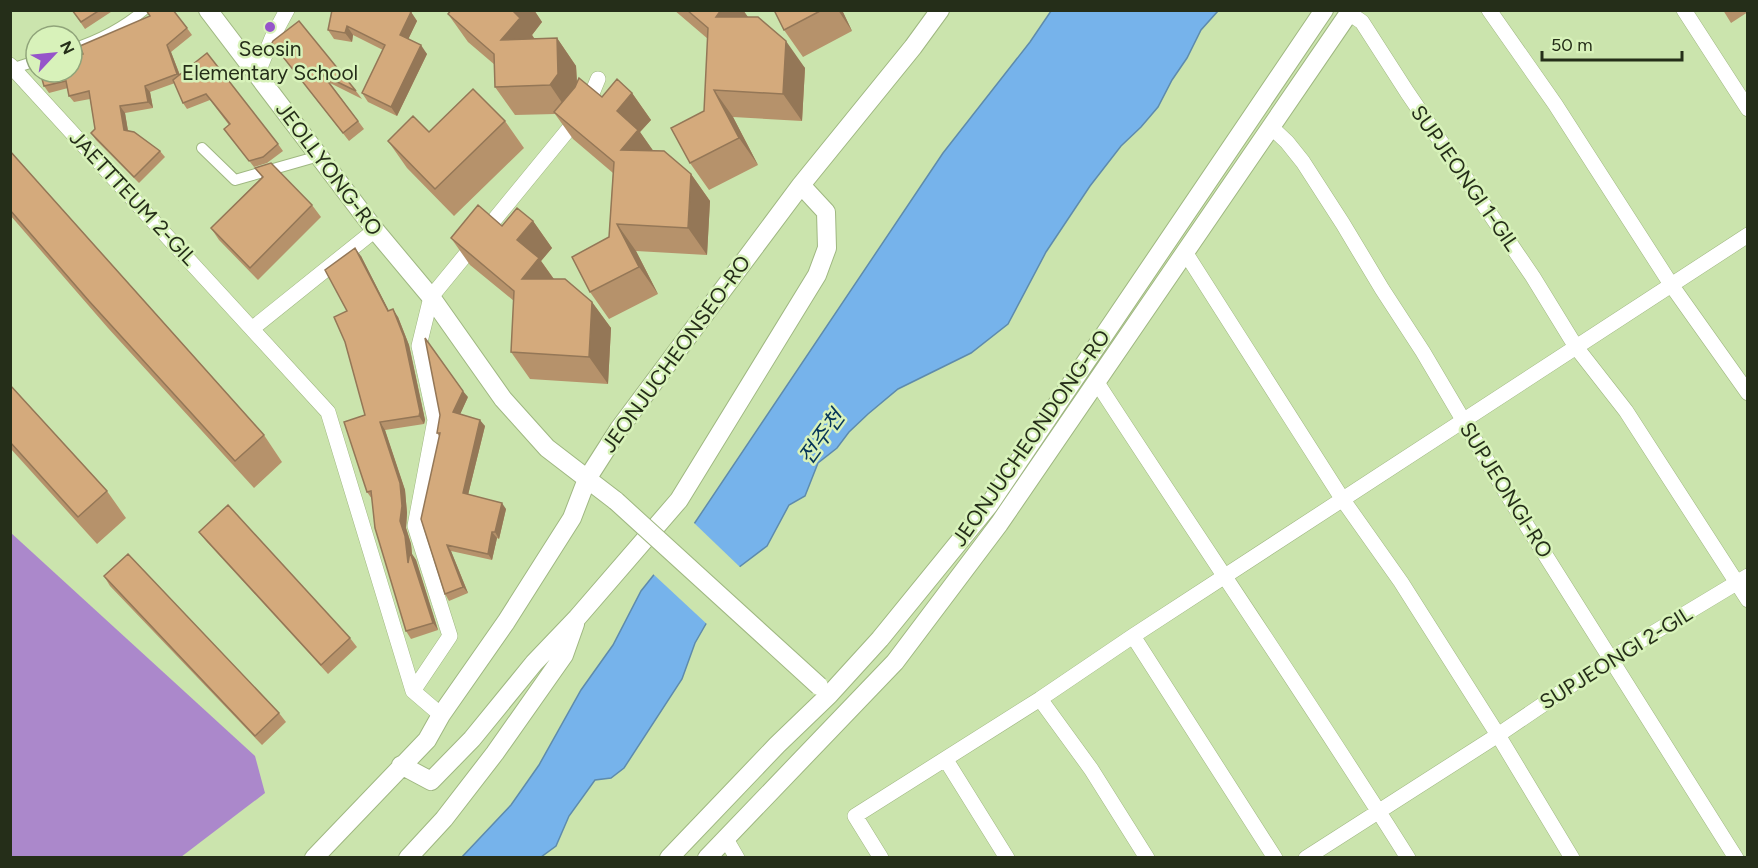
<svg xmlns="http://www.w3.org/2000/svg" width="1758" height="868" font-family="Figtree,'Noto Sans KR',sans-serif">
  <rect width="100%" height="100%" fill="#cbe4ad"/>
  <path fill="#ab88cb" d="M 10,532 L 255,756 L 265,793 L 181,857 L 11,857 Z"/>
  <path fill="#76b3eb" stroke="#5e8bac" stroke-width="1.5" d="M 1051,11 L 1218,11 L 1201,30 L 1187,58 L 1172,80 L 1158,107 L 1141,127 L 1121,146 L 1090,186 L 1046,252 L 1008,324 L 971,353 L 898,389 L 868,414 L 849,432 L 837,448 L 818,463 L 805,496 L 789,505 L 767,546 L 738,568 L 695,643 L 682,679 L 624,768 L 611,778 L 595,780 L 569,816 L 556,846 L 541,857 L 461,858 L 511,805 L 539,765 L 581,690 L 613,645 L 641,591 L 692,527 L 943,153 L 1030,42 Z"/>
  <path fill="#cbe4ad" d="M 692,521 L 742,569 L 709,626 L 652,573 Z"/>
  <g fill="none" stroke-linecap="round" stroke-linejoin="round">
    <g stroke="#9fb781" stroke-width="12">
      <path id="pedestrian" d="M 72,49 C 97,41 124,27 144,10
        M 14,68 L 36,61
        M 202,148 L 235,180 L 319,156"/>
    </g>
    <g stroke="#9fb781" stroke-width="16">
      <path id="minor" d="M 1489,10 L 1555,104 L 1672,286 L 1748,393
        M 1684,10 L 1748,109
        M 1349,13 L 1362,22 L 1407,92 L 1533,277 L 1576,347 L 1626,411 L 1748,600
        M 10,65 L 328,412 L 413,691 L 441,715
        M 257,75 L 272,38 L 287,10
        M 1271,127 L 1287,142 L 1303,162 L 1343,224 L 1382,289 L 1423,352 L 1505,491 L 1736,858
        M 1185,252 L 1343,500 L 1401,582 L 1498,735 L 1572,858
        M 253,328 L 375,230
        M 1096,381 C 1199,540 1307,697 1408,858
        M 1133,636 L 1275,858
        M 413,691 L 450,636 L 415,526 L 435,420 L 419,346 L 431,297 L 586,108 L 598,79
        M 1040,699 L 1091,769 L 1147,858
        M 946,760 L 1007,858
        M 726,839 L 737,858
        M 881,858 L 855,816 L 1040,699 L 1133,636 L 1748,235
        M 1306,858 L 1498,735 L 1610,659 L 1748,576"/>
    </g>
    <g stroke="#9fb781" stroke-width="20">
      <path id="tertiary" d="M 208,10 L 375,230 L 431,297 L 503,399 L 547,448 L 616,501
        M 401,765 L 431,781 L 472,739 L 534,663 L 577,618 L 679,500 L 817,275 L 827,248 L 826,212 L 801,185
        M 314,858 L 427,740 L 441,715 L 506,622 L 572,518 L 587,479 L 619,429 L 801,185 L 913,47 L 940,10
        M 408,858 L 444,819 L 495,753 L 564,655 L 575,624
        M 669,858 L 777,745 L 829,695 L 880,639 L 989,505 L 1324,10
        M 707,858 L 895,662 L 999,524 L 1351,10"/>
    </g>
    <use href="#pedestrian" stroke="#fff" stroke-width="10"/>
    <use href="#minor" stroke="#fff" stroke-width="15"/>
    <use href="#tertiary" stroke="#fff" stroke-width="18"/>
    <g stroke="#9fb781" stroke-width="20" stroke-linecap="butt">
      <path id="tertiary-bridge" d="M 616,501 L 819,686"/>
    </g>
    <use href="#tertiary-bridge" stroke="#fff" stroke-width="18"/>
  </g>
  <path fill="#b6926b" d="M 72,10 L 114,10 L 85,29 Z
    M 146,10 L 187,28 L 192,35 L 171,52 L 180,75 L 278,144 L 283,151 L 267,163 L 254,167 L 229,135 L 229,125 L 210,100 L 187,109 L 183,103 L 175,83 L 150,92 L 153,108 L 125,113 L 128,131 L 160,151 L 165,157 L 139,183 L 96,140 L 91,133 L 95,129 L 90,99 L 74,102 L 69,96 L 68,88 L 49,93 L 44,86 L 83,54 L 150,16 Z
    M 451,10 L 534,10 L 542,22 L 532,35 L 534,38 L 557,38 L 576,66 L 577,82 L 602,97 L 632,93 L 651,120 L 640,132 L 653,151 L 691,174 L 710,201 L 707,255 L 636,251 L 658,294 L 609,319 L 590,292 L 609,237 L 613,173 L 573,139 L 555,114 L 515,115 L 495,87 L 495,65 L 468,42 L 448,14 Z
    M 674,10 L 743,10 L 748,17 L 805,68 L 802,121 L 733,117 L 758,165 L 709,190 L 690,163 L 704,111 L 708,39 Z
    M 774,10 L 842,10 L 852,31 L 803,57 L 784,30 Z
    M 1723,10 L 1748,10 L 1748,12 L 1731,23 Z
    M 411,12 L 417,21 L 408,39 L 427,54 L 397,116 L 368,102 L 362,93 L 383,50 L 353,35 L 352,42 L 334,39 L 328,30 Z
    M 272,43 L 356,91 L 362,99 L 330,83 L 364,129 L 349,141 Z
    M 505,121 L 524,148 L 454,216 L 407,168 L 388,141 L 429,132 Z
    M 10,151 L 264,435 L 282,462 L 254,488 L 108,328 L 10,215 Z
    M 255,168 L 312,205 L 321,217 L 258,280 L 219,240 L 211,228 L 262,177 Z
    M 533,221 L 552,248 L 541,261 L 554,279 L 592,302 L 611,328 L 608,384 L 530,379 L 511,352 L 514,301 L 470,265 L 451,238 L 502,226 Z
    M 361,256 L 389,311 L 398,317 L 409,345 L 425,420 L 424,424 L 385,430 L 405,490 L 407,513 L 406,528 L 411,544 L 412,554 L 416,560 L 438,630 L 411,639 L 406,631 L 372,499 L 367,492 L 365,415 L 345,342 L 347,311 Z
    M 10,385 L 107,491 L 126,518 L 97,544 L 10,448 Z
    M 468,397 L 460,414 L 485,426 L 468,495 L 506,509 L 499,539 L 497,538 L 492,560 L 451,551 L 468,593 L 449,601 L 445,594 L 439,436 L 437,433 Z
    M 199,532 L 350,638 L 357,647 L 328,674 L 206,541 Z
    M 104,576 L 279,713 L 286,722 L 262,745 L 110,586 Z"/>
  <path fill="#947757" d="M 511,10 L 534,10 L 542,22 L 532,35 L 539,46 L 501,40 Z
    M 721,10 L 743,10 L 752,23 L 716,17 Z
    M 838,10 L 842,10 L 852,31 Z
    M 411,12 L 417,21 L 406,44 L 400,35 Z
    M 347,26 L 353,35 L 352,42 L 345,33 Z
    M 557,38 L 576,66 L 578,102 L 569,113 L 550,85 Z
    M 786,41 L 805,68 L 802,121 L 783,94 Z
    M 167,45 L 171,52 L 182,81 L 177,74 Z
    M 421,45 L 427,54 L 397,116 L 391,107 Z
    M 145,86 L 150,92 L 153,108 L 148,102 Z
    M 714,90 L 733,117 L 758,165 L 739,138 Z
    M 632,93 L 651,120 L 640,132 L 657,156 L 621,150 L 617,111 Z
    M 120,106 L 125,113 L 129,137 L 124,130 Z
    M 691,174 L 710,201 L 707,255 L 688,228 Z
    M 533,221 L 552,248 L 541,261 L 558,285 L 522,279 L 517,240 Z
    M 617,224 L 636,251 L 658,294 L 639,267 Z
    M 355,248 L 361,256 L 393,319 L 388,311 Z
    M 592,302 L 611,328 L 608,384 L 589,357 Z
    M 393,309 L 398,317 L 409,345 L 425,420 L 424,424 L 419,416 Z
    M 463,391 L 468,397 L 458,419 L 453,412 Z
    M 480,420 L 485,426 L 467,499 L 463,493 Z
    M 380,422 L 385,430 L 405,490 L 407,513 L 406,528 L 411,544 L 412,554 L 416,560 L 438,630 L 433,623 L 408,563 L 400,521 Z
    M 502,503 L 506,509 L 499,539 L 495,532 Z
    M 492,532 L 497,538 L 492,560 L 488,554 Z
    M 447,545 L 451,551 L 468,593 L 463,587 Z"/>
  <path fill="#d4aa7c" stroke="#947757" stroke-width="1.5" d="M 72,10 L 100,10 L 81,22 Z
    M 146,10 L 173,10 L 187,28 L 167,45 L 177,74 L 145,86 L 148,102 L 120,106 L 124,130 L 134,132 L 160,151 L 134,177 L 91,133 L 95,129 L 89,91 L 69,96 L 66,81 L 44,86 L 40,72 L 72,72 L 72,57 L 83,54 L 80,46 L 150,16 Z
    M 332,10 L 407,10 L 411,12 L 400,35 L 421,45 L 391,107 L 362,93 L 385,45 L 347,26 L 345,33 L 328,30 Z
    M 451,10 L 512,10 L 520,18 L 501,40 L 557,38 L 558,74 L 550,85 L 495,87 L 494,54 L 448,14 Z
    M 687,10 L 721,10 L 716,17 L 758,17 L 786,41 L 783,94 L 714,90 L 739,138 L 690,163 L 671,128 L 704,111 L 708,28 Z
    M 774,10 L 822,10 L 784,30 Z
    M 299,21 L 356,91 L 323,75 L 358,121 L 343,133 L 272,43 L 273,41 Z
    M 207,53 L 278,144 L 263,157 L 249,161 L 224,129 L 230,124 L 206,94 L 183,103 L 173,80 Z
    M 579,78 L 602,97 L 617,79 L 632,93 L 617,111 L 638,130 L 621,150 L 664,151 L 691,174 L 688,228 L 617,224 L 639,267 L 590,292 L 572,257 L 609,237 L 614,162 L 554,112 L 575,87 Z
    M 473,89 L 505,121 L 435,189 L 388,141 L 413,116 L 429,132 Z
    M 10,151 L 264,435 L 235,461 L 89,301 L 10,210 Z
    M 271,163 L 312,205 L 250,268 L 211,228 L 263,177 L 255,168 Z
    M 478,205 L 502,226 L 517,208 L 533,221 L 517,240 L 539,258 L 522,279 L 565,279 L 592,302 L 589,357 L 511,352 L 514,291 L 451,238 Z
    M 355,248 L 388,311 L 393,309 L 404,337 L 420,412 L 419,416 L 380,422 L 400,483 L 402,506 L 400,521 L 405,536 L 408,563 L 410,552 L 433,623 L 406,631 L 375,528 L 371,491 L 367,492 L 344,422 L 365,415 L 345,342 L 334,317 L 347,311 L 325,270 Z
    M 425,338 L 463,391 L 453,412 L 480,420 L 463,493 L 502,503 L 495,532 L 492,532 L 488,554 L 447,545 L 463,587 L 445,594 L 421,519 L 440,433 L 437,433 L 440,415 Z
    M 10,385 L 107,491 L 78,517 L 10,442 Z
    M 228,505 L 350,638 L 321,665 L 199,532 Z
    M 128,554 L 279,713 L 255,736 L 104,576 Z"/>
  <circle fill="#9654ca" stroke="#d8f2ba" stroke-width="2" cx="270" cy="27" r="6"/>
  <g text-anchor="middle" stroke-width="5" stroke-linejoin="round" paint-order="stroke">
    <g font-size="21" fill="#252e19" stroke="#d8f2ba">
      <text x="270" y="56">Seosin<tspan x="270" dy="24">Elementary School</tspan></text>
    </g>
    <g font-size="21" fill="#252e19" stroke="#d8f2ba">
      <text transform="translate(329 169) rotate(53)" y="7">JEOLLYONG-RO</text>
      <text transform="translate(1465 178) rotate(55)" y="7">SUPJEONGI 1-GIL</text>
      <text transform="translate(133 198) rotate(47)" y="7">JAETTTEUM 2-GIL</text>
      <text transform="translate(676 354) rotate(-54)" y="7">JEONJUCHEONSEO-RO</text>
      <text transform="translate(1031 438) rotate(-55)" y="7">JEONJUCHEONDONG-RO</text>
      <text transform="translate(1506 490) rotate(58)" y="7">SUPJEONGI-RO</text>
      <text transform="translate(1616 658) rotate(-32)" y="7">SUPJEONGI 2-GIL</text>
    </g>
    <g font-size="22" font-style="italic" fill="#043357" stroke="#d8f2ba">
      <text transform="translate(821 437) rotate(-54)" y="8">전주천</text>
    </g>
  </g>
  <rect width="1758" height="868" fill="none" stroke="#252e19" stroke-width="24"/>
  <g transform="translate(54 54) rotate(64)"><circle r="28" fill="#d8f2ba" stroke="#90a47a" stroke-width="1.5"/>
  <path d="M0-4.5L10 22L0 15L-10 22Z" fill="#9654ca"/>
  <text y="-9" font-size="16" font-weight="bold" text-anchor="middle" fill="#252e19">N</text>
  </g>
  <path d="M1542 51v9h140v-9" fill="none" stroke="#252e19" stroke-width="3"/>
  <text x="1551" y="51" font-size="18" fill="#252e19" stroke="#d8f2ba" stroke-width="4.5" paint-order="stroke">50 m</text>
</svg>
